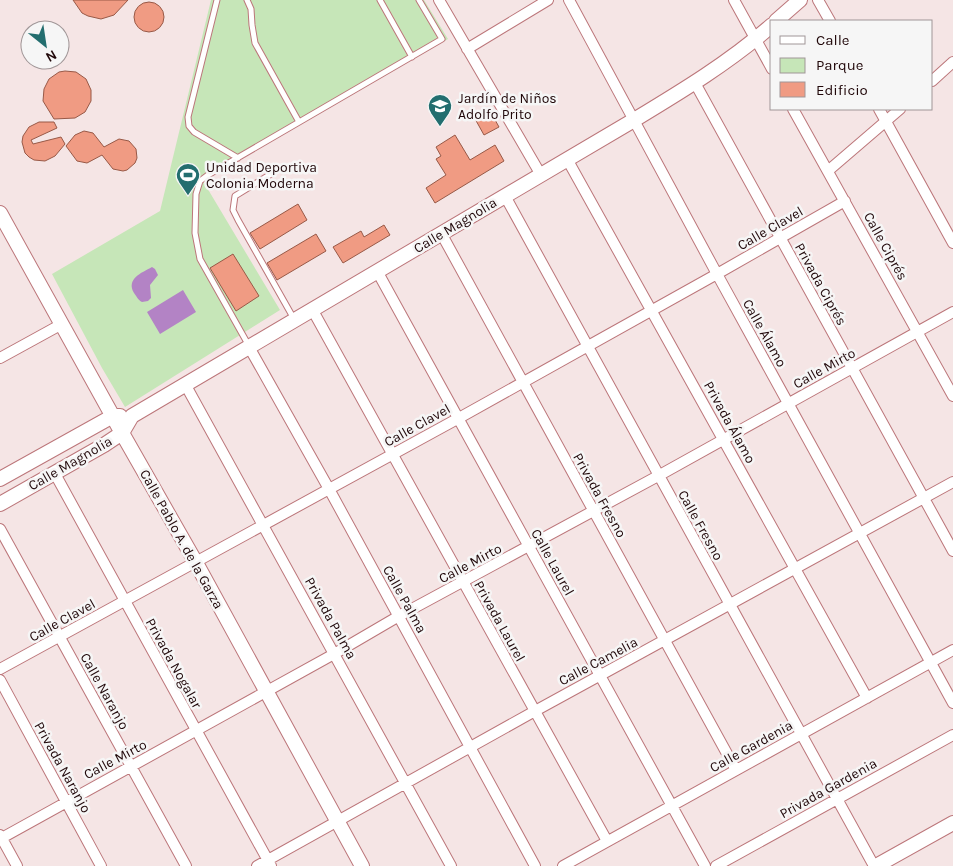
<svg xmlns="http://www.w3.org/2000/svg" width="953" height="866" font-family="Karla,sans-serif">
  <rect width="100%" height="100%" fill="#f5e5e5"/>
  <path fill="#c6e6b8" d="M 211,0 L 424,0 L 448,39 L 203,181 L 280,310 L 125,407 L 102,368 L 52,274 L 160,211 Z"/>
  <path fill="#b383c5" d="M 152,267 L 155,269 L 158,275 L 150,285 L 151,298 L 148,301 L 142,302 C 138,300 137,297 134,293 C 126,279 141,273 152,267 Z
    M 183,290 L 196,312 L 160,334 L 147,312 Z"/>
  <path fill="#f09b83" stroke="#985947" d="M 73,0 L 128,0 L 114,15 L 101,19 L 88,16 L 82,13 Z
    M134 17a15 15 0 1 1 30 0a15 15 0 1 1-30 0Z
    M 65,71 L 76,72 L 86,79 L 91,90 L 91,101 L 85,112 L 75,118 L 54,119 L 43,101 L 44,89 L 49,79 L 59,72 Z
    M 489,109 L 499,127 L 484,135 L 474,117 Z
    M 39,122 L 54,122 L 57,128 L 31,140 L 33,144 L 61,137 L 65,144 L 55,156 L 45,161 L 34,160 L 29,157 L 25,153 L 22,142 L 23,136 L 29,127 Z
    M 84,131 L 93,133 L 104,147 L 119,139 L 129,141 L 136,149 L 137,158 L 135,163 L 127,170 L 123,171 L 113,169 L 102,155 L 87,163 L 77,161 L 66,146 L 75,135 Z
    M 455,135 L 470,160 L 495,145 L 504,161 L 435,203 L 426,188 L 446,175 L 436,159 L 441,156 L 436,147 Z
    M 298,204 L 307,220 L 260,249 L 250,233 Z
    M 384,225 L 390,235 L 343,263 L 333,247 L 361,231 L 364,237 Z
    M 316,234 L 326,251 L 277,280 L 267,263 Z
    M 233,254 L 259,296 L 236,311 L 210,268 Z"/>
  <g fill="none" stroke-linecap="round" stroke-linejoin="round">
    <g stroke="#bc767a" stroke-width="7">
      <path id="lane" d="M 217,0 L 188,117 L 189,126 L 194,132 L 238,158
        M 247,0 L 251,9 L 252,25 L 255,43 L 299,122
        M 380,0 L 412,57
        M 271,174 L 235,196 L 233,210 L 238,220 L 294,319
        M 249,346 L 200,259 L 195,233 L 196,194 L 200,181 L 208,175 L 442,39 L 419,0"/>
    </g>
    <g stroke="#bc767a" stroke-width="12">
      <path id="street" d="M 439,0 L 541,175
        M 569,0 L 717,274 L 953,703
        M 734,0 L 772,69
        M 818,0 L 830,21
        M 467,49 L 548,0
        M 932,81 L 953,62
        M 695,83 L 953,551
        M 793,109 L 953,396
        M 879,109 L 953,243
        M 567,159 L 867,698
        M 829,170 L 900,109
        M 505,196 L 874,866
        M 441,233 L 736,770
        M 377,271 L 705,866
        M 312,309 L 607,841
        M 249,347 L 329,489 L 535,866
        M 0,358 L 62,324
        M 185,384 L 451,866
        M 54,472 L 271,866
        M 0,529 L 186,866
        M 0,669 L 459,418 L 717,274 L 845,201
        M 0,680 L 101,866
        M 0,835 L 17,866
        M 0,839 L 334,654 L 399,616 L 658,476 L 953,312
        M 257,866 L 535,711 L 953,482
        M 563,866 L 953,650
        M 716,866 L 953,735"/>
    </g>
    <g stroke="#bc767a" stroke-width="16">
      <path id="secondary" d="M 776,21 L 800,0
        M 0,213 L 122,433 L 195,561 L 362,866
        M 0,479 L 113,416 L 120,416
        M 0,504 L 104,445 L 122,433 L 132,416 L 634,120 C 682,91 730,62 772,25
        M 876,866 L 953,823"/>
    </g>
    <use href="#lane" stroke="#fff" stroke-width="5"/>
    <use href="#street" stroke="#fff" stroke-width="10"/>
    <use href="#secondary" stroke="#fff" stroke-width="14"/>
  </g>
  <defs>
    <g id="school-pin" transform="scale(1.25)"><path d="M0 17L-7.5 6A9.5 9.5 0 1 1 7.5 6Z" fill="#236e6f" stroke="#f6f6f6"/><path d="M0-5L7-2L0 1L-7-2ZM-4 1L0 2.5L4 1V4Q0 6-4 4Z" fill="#fff"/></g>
    <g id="stadium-pin" transform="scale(1.25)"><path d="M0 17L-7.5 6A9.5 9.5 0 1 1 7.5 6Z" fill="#236e6f" stroke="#f6f6f6"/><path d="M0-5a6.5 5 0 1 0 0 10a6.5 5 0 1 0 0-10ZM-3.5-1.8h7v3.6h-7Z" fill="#fff"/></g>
  </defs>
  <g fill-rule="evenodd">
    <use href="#school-pin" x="440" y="106"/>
    <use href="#stadium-pin" x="188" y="175"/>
  </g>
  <g text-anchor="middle" stroke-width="5" stroke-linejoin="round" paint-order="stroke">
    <g font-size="14" fill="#200709" stroke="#f6f6f6" text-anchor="start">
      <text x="458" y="103">Jardín de Niños<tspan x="458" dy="16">Adolfo Prito</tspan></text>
      <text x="206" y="172">Unidad Deportiva<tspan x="206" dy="16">Colonia Moderna</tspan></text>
    </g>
    <g font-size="14" fill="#200709" stroke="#f6f6f6">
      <text transform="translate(455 225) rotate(-31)" y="5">Calle Magnolia</text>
      <text transform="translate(770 228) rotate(-30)" y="5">Calle Clavel</text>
      <text transform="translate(886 246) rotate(61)" y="5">Calle Ciprés</text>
      <text transform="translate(821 284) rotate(61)" y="5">Privada Ciprés</text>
      <text transform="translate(765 333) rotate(61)" y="5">Calle Álamo</text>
      <text transform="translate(824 368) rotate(-29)" y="5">Calle Mirto</text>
      <text transform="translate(730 422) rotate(61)" y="5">Privada Álamo</text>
      <text transform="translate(417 425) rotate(-29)" y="5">Calle Clavel</text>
      <text transform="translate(70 463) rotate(-30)" y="5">Calle Magnolia</text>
      <text transform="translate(600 495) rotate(61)" y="5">Privada Fresno</text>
      <text transform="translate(701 525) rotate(61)" y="5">Calle Fresno</text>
      <text transform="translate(182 539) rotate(61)" y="5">Calle Pablo A. de la Garza</text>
      <text transform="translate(553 562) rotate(61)" y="5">Calle Laurel</text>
      <text transform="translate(470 563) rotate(-28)" y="5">Calle Mirto</text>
      <text transform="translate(405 599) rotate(61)" y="5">Calle Palma</text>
      <text transform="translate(331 618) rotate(61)" y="5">Privada Palma</text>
      <text transform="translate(62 620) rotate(-29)" y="5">Calle Clavel</text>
      <text transform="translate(500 621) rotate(61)" y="5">Privada Laurel</text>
      <text transform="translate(598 661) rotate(-28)" y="5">Calle Camelia</text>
      <text transform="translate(174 663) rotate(61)" y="5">Privada Nogalar</text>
      <text transform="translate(105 691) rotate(61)" y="5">Calle Naranjo</text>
      <text transform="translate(751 746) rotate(-29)" y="5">Calle Gardenia</text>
      <text transform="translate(115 759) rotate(-28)" y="5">Calle Mirto</text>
      <text transform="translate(63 767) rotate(61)" y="5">Privada Naranjo</text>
      <text transform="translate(828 788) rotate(-29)" y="5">Privada Gardenia</text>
    </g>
  </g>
  <rect x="770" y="20" width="162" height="90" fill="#f6f6f6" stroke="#a09697"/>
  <rect x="780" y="36" width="25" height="8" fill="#ffffff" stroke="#a09697"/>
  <text x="816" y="45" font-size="15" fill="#200709">Calle</text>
  <rect x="780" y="58" width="25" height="15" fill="#c6e6b8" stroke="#a09697"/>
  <text x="816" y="70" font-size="15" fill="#200709">Parque</text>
  <rect x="780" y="82" width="25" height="15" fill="#f09b83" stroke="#a09697"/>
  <text x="816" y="95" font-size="15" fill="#200709">Edificio</text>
  <g transform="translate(45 45) rotate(150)"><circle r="24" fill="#f6f6f6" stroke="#a09697"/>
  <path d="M0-4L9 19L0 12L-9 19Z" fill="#236e6f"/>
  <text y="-8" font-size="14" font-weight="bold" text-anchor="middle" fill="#200709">N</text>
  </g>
</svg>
